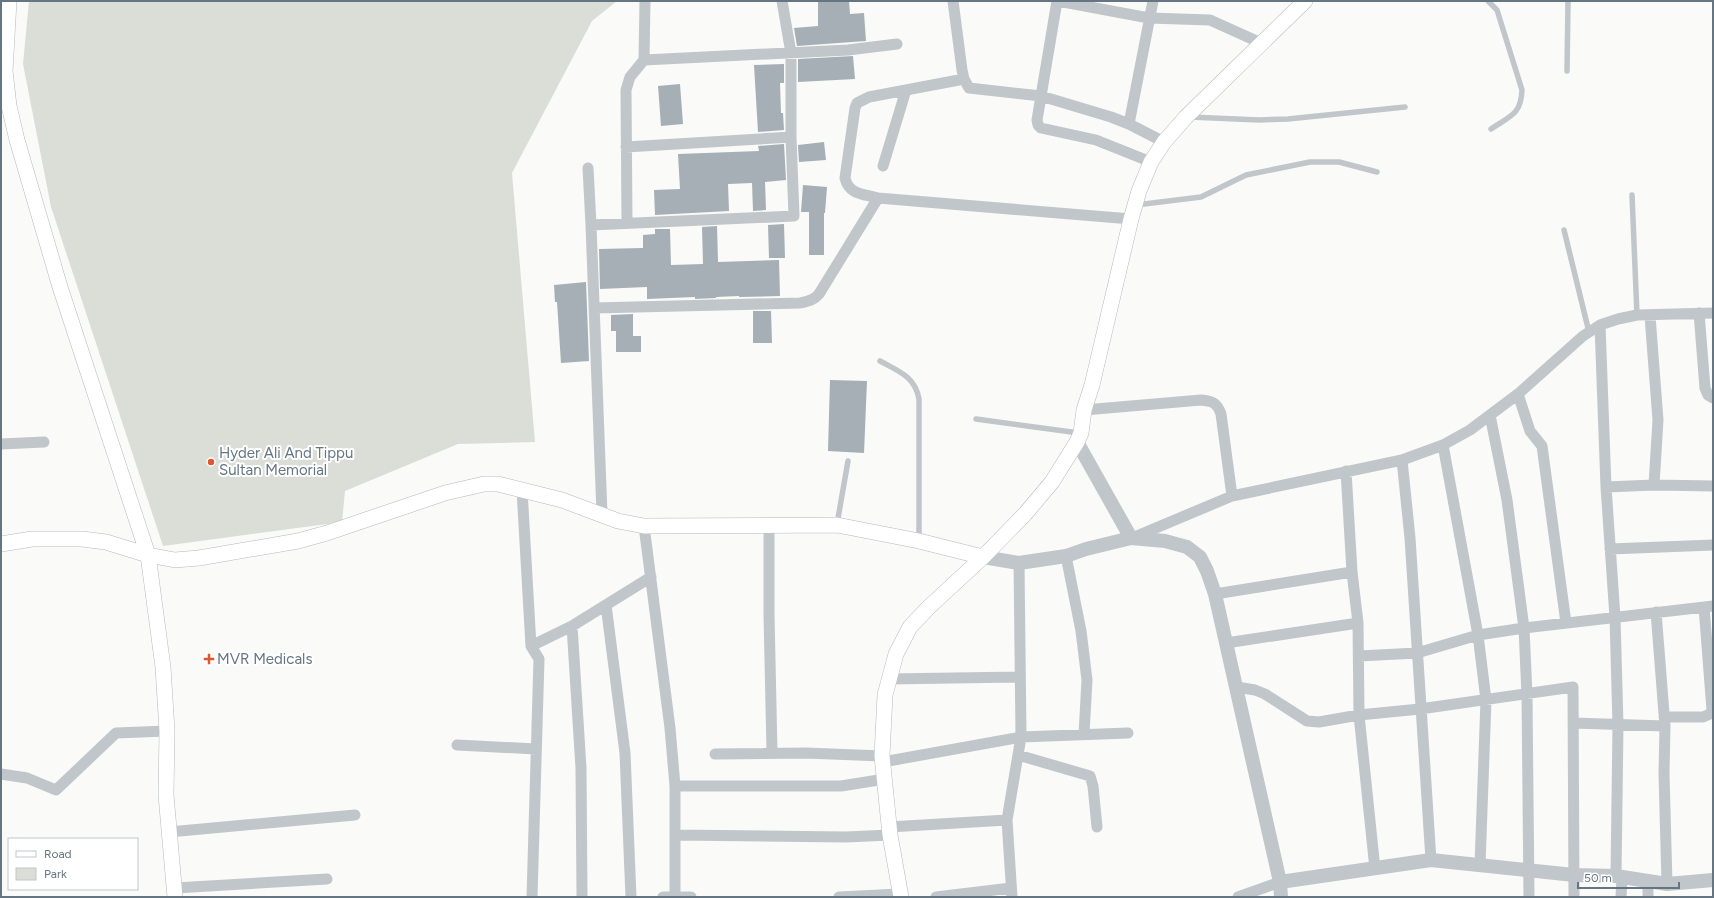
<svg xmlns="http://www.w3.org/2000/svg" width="1714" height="898" font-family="Figtree,sans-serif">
  <rect width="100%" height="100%" fill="#fafaf8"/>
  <path fill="#daded7" d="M 29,1 L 617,1 L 592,21 L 512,173 L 535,442 L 458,444 L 345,491 L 342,522 L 163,546 L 51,207 L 23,64 Z"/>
  <path fill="#a5afb5" d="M 818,1 L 849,1 L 850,14 L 864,13 L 866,41 L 797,46 L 794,28 L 818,26 Z
    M 853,56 L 855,79 L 798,82 L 798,59 Z
    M 784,64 L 784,83 L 780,83 L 781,113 L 783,113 L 784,130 L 758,132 L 754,65 Z
    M 680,84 L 683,124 L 661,126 L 658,86 Z
    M 824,142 L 826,160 L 799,162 L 798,145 Z
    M 784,144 L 786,180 L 765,182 L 766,210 L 753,211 L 752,183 L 728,184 L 729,211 L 655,215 L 654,190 L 680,189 L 678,154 L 759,151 L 758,146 Z
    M 803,185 L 827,187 L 825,213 L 824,213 L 824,255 L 809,255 L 809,212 L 801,212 Z
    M 784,224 L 785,258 L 769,258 L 768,225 Z
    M 717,226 L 718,262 L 779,260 L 780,296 L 739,297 L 739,296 L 716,297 L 716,298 L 695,299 L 695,297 L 647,299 L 647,287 L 600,289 L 599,249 L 643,248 L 643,235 L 655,234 L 655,229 L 670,229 L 671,265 L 703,264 L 702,227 Z
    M 586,282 L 589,361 L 561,363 L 557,302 L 555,302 L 554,285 Z
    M 753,311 L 771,311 L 772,343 L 753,343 Z
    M 633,314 L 633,336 L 641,336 L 641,352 L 616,352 L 616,331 L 611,331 L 611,315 Z
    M 830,380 L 867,381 L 864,453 L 828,451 Z"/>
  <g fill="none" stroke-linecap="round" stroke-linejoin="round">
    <g stroke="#b3babe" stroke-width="16">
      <path id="secondary" d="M 9,1 L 5,71 L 9,106 L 17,140 L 60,287 L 148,555 L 163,667 L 167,731 L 166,795 L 175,897
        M 1,544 L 32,539 L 82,539 L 106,542 L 148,555 L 175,560 L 199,558 L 298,541 L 327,533 L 445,493 L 484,484 L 498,484 L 562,500 L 618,521 L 644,526 L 837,525 L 919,541 L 983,557
        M 901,897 L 890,835 L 882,756 L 885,695 L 896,654 L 910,627 L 929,607 L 983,557 L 1025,514 L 1052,482 L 1077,442 L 1081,433 L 1084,410 L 1092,385 L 1131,219 L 1139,191 L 1151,162 L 1164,142 L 1186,117 L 1305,1"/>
    </g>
    <path stroke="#c1c6ca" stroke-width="5.5" d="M 1488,1 L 1497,10 L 1522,90 C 1521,115 1510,116 1491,129
      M 1567,71 L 1568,1
      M 1190,117 L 1259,120 L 1288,119 L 1405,107
      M 1632,195 L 1637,315
      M 1136,205 L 1201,197 L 1246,175 L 1310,162 L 1339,162 L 1377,172
      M 1564,230 L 1589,332
      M 880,361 C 898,371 915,376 919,399 L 919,541
      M 976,419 L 1079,433
      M 837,524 L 848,461"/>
    <path stroke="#c1c6ca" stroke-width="11" d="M 953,1 L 962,70 L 964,79 L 969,88 L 1041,96 L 1111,117 L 1129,124 L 1164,142
      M 1057,1 L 1037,120 L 1038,125 L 1041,128 L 1096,140 L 1151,162
      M 1058,1 L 1149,18 L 1210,20 L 1261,43
      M 644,60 L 848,50 L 897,44
      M 1129,124 L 1153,1
      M 626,147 L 791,137
      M 883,166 L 906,90
      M 588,168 L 591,225 L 602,514
      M 878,198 C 864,194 849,195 845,178 L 855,108 L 857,103 L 869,97 L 964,79
      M 627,223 L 626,90 L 630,77 L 644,60 L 645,1
      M 591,225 L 794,216 L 791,137 L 791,53 L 782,1
      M 594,308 L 800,303 C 809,301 814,300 819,294 L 878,198 L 1131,219
      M 1699,313 L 1705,388 L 1708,395 L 1713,398
      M 1650,316 L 1658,420 L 1654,485
      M 1600,325 L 1606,487 L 1615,617 L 1618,725 L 1616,876
      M 1518,394 L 1530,431 L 1542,446 L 1566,623
      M 1084,410 L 1201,400 C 1213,401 1217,403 1221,414 L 1232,496
      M 1490,415 L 1507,500 L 1524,628 L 1713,606
      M 1,444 L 44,442
      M 1443,445 L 1478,635 L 1524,628 L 1527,695 L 1529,897
      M 1402,460 L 1410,538 L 1431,860
      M 1346,471 L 1352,572 L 1358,623 L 1359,715 L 1375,869
      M 1606,487 L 1654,485 L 1713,486
      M 522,490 L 531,646 L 539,659 L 532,897
      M 769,525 L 769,614 L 772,752
      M 644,526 L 670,728 L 675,786 L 675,896
      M 1132,538 L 1232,496 L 1402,460 L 1443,445 L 1470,430 L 1518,394 L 1583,336 L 1600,325 L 1618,319 L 1637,315 L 1713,313
      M 1610,549 L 1713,545
      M 1066,556 L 1081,631 L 1087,680 L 1084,734
      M 1215,594 L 1352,572
      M 606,605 L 625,753 L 631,897
      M 1656,612 L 1665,726 L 1664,774 L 1667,884
      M 572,626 L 581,768 L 582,897
      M 1226,643 L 1358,623
      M 531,646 L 572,626 L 651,577
      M 1359,656 L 1417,653 L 1478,635 L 1486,700 L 1480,865
      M 889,679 L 1020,677
      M 1237,687 L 1255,690 L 1265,694 L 1307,721 L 1319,722 L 1359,715 L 1420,709 L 1573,687 L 1574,897
      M 1664,717 L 1703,717 L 1710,714 L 1712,710 L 1704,607
      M 1573,723 L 1665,726
      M 457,745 L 536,749
      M 715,754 L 806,753 L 882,756
      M 1018,755 L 1090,776 L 1093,786 L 1097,827
      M 883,762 L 1021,737 L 1128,733
      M 1,774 L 27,778 L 56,790 L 116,733 L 167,731
      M 675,786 L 841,786 L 885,779
      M 889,827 L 1007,820
      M 169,832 L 355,815
      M 676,835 L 846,837 L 890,835
      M 175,888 L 327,879
      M 663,897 L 691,897
      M 839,897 L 900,894
      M 936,897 L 1011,888
      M 1012,897 L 1007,820 L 1021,737 L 1019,563
      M 1238,897 L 1280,882
      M 1621,897 L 1622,878
      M 1648,897 L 1648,881"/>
    <path stroke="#c1c6ca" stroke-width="14" d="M 1077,442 L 1131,538
      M 983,557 L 1019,563 L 1066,556 L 1086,549 L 1131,538 L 1165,541 L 1187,547 L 1200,557 L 1207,571 L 1215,594 L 1280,882 L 1281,897
      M 1280,882 L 1431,860 L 1574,875 L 1616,876 L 1667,884 L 1713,880"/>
    <use href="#secondary" stroke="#fff" stroke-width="15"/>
  </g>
  <g fill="#df5732" stroke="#fff" stroke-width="1.5">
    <circle cx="211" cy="462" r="4"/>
    <path d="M207 653h4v4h4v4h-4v4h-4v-4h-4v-4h4z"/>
  </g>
  <g text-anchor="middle" stroke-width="4" stroke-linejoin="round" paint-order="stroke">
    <g font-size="15" fill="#657682" stroke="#fff" text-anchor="start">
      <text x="219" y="458">Hyder Ali And Tippu<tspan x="219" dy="17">Sultan Memorial</tspan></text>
      <text x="217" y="664">MVR Medicals</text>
    </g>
  </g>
  <rect width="1714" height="898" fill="none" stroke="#657682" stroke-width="4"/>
  <rect x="8" y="838" width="130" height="52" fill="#ffffff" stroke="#c1c8cd"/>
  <rect x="16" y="851" width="20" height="6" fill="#ffffff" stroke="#c1c8cd"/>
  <text x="44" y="858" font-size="12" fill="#657682">Road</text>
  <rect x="16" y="868" width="20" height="12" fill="#daded7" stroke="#c1c8cd"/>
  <text x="44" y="878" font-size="12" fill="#657682">Park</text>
  <path d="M1578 882v6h101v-6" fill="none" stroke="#657682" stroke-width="2"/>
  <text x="1584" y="882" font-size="12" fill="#657682" stroke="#ffffff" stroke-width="3" paint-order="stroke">50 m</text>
</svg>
